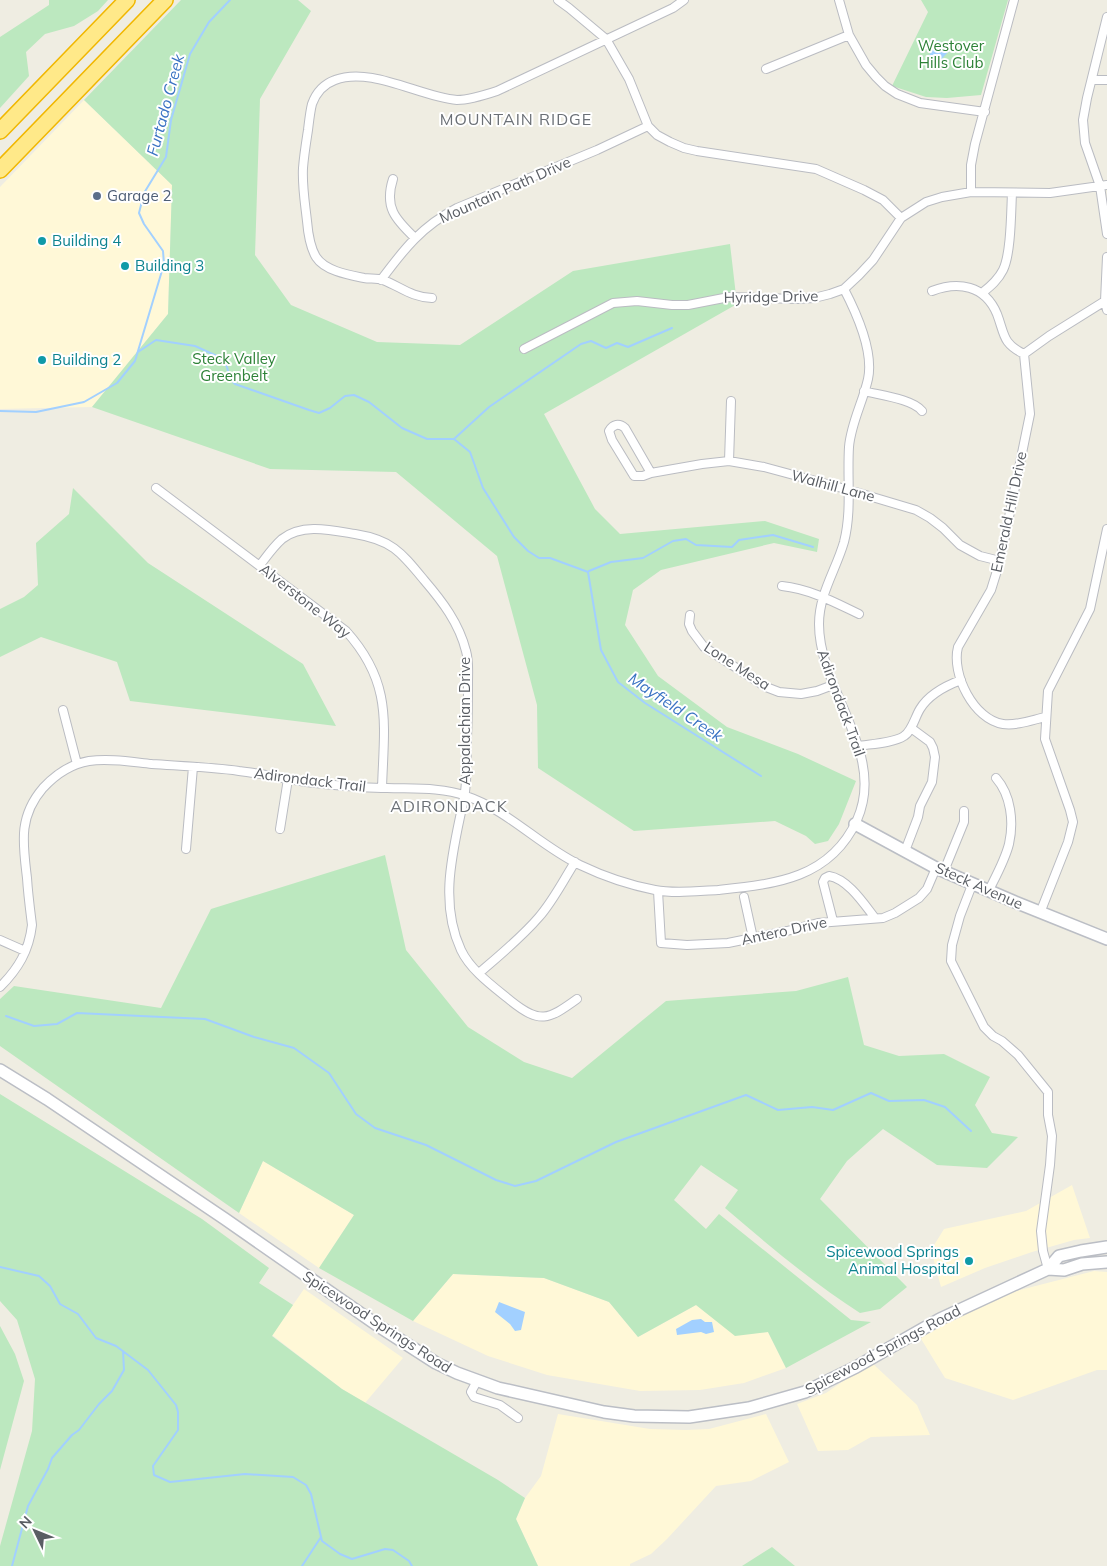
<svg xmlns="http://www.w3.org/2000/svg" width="1107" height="1566" font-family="Mulish,sans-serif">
  <rect width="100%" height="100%" fill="#efede2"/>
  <path fill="#fff8d7" d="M 84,100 L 172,185 L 168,314 L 92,407 L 0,409 L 0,187 Z
    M 263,1161 L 354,1215 L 319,1268 L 239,1213 Z
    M 1072,1185 L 1090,1238 L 1074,1240 L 1032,1252 L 985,1268 L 941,1287 L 931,1250 L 944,1229 L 1026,1211 Z
    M 1094,1271 L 1107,1272 L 1107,1370 L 1097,1370 L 1013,1400 L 945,1378 L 915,1329 L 969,1303 Z
    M 453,1274 L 544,1278 L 609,1302 L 638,1337 L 696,1305 L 735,1335 L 768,1332 L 786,1368 L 744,1383 L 700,1390 L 640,1391 L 547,1375 L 488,1356 L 413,1321 Z
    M 304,1289 L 403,1358 L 365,1403 L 342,1389 L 272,1335 Z
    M 871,1362 L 917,1405 L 930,1435 L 871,1437 L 848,1450 L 818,1451 L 797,1404 L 826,1393 Z
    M 558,1414 L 650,1429 L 686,1430 L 709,1429 L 766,1414 L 789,1462 L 751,1481 L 716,1486 L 667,1539 L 651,1554 L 630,1564 L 630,1566 L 538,1566 L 516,1519 L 525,1498 L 541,1476 Z"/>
  <path fill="#bce8bf" d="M 49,0 L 108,0 L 98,11 L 74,26 L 45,34 L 26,52 L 29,76 L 0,108 L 0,37 L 49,5 Z
    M 181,0 L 298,0 L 311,11 L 260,99 L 255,255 L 291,305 L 377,342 L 460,345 L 573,271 L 730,244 L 737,304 L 544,414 L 595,509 L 620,534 L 765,521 L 819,539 L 817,552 L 774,543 L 661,570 L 633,590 L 625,625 L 658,676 L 727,727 L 798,754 L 856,781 L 839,824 L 828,841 L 815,844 L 806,836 L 775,821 L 634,831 L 538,768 L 537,705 L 497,556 L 396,472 L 270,469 L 92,407 L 168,314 L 172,185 L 84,100 Z
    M 921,0 L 1008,0 L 981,95 L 947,98 L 926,97 L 892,86 L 928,12 Z
    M 73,488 L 148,563 L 303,664 L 336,726 L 130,701 L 117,662 L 41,637 L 0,657 L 0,609 L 24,597 L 38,585 L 36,543 L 69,514 Z
    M 385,855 L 406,950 L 468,1027 L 524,1062 L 572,1078 L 666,1001 L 796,991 L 848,977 L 864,1045 L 899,1056 L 944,1054 L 990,1077 L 975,1105 L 992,1133 L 1018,1137 L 987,1168 L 937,1165 L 883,1129 L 847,1161 L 820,1199 L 907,1287 L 880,1309 L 860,1313 C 812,1282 768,1245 725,1208 L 738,1190 L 701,1165 L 674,1200 L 706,1229 L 719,1214 L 851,1320 L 871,1322 L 786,1368 L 768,1332 L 735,1336 L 696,1305 L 638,1337 L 609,1302 L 544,1278 L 453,1274 L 413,1321 L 319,1268 L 354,1215 L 263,1161 L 239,1213 L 0,1046 L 0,999 L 14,986 L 161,1008 L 211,909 Z
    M 0,1094 L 202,1219 L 269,1268 L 259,1283 L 293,1305 L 272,1336 L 342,1389 L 498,1480 L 525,1498 L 516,1519 L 538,1566 L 0,1566 L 0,1546 L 32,1431 L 35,1379 L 17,1320 L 0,1301 Z
    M 0,1326 L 15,1354 L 24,1381 L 0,1470 Z
    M 772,1547 L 795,1566 L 742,1566 Z"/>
  <path fill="#a2d0ff" d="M 938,40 L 950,50 L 933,68 L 926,63 L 926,61 Z
    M 499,1302 L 525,1312 L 521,1330 L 515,1331 L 510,1324 L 495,1312 Z
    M 701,1319 L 705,1322 L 712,1322 L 714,1332 L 706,1334 L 701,1332 L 677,1335 L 676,1329 L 692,1320 Z"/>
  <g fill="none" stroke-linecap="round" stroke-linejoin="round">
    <path stroke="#a2d0ff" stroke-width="2" d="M 138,352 L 156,340 L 195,346 L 219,357 L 227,367 L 230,379 L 235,384 L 309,410 L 319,413 L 330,408 L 345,396 L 354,395 L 369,402 L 402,428 L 427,439 L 454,439 L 470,452 L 483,488 L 514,537 L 528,551 L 539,558 L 550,558 L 588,572 L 601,650 L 618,682 L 645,703 L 761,776
      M 0,411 L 36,412 L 84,402 L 117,383 L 135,361 L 164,264 L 163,251 L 144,224 L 139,213 L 144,193 L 166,157 L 171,120 L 190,54 L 209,22 L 230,0
      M 454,439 L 489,407 L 581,344 L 591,341 L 606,348 L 617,343 L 628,347 L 672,328
      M 589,571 L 611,562 L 643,558 L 673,541 L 686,539 L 696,545 L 732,547 L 739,540 L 773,535 L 813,547
      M 6,1016 L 34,1026 L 57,1024 L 77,1013 L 205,1019 L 254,1037 L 294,1048 L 329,1073 L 356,1114 L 375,1128 L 426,1145 L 496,1180 L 515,1186 L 536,1181 L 616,1142 L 746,1095 L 778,1110 L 812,1107 L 833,1110 L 871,1093 L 889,1101 L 924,1100 L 945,1107 L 971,1131
      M 0,1267 L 39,1276 L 50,1286 L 60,1304 L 78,1314 L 96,1338 L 116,1346 L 148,1370 L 176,1405 L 178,1412 L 178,1430 L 153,1466 L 154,1475 L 170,1482 L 245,1474 L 293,1477 L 306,1485 L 311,1494 L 322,1541 L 340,1554 L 352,1559 L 385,1549 L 393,1550 L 409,1561 L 412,1566
      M 12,1566 L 28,1506 L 48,1469 L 52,1458 L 72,1435 L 79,1430 L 99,1404 L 112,1391 L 124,1370 L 123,1351
      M 302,1566 L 321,1537"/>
    <g stroke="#babcc2" stroke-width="10">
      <path id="street" d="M 558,0 L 569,8 L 606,39 L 629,79 L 648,126 L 657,135 L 670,142 L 684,148 L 697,151 L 816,169 L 864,190 L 883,200 L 901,218
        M 839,0 L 849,35 L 866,65 L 876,77 L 885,86 L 897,94 L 920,103 L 985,112
        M 1107,17 L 1087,98 L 1083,120 L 1085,143 L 1100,186 L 1107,234
        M 766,69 L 849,35
        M 1092,80 L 1107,80
        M 393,179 C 384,207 395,219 415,238
        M 971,192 L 971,165 L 975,144 L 1014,0
        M 1107,257 L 1105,301 L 1107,310
        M 381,280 C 404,249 422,226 457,208 L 597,150 L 648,126
        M 932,291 C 958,281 985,285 997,314 C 1005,335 1002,343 1024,354
        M 982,293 C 991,286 998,280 1003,270 C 1011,254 1011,213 1012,193
        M 432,298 C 411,297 401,287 383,280 C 377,278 370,279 364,278 C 349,275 325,271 316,257 C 310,247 308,233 307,221 C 305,203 302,186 303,168 C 304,155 306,143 308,130 C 309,122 310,112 312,104 C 316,93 324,84 335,80 C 371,66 420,97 457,100 C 470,100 485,95 497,91 L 673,8 L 684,0
        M 524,349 L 613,303 L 637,301 L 672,305 L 688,305 L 729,297 L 798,299 L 814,298 L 830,294 L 844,289 L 859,275 L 873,260 L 901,218 L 926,202 L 942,197 L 971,192 L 1050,193 L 1107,185
        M 864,391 C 879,395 913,399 922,411
        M 729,461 L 731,401
        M 651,473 L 643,476 L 634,476 L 612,440 L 609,431 C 613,424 619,423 625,428 L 651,473 L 702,464 L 729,461 L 764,467 L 849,490 L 916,510 L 930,518 L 943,528 L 960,545 L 980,556 L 1000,561
        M 156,488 L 346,631 C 393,683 384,724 382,788
        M 260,565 C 267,556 273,547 282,539 C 302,523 331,530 355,534 C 392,540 401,552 424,580 C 442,601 459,623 466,651 C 469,661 468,671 468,681 C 468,700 468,719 467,738 C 466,757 468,779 464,798 C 454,848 438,900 461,950 C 471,971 494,987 511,1001 C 540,1024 548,1020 577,999
        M 782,586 C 810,589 834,602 859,614
        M 690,615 L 689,624 L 692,631 L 704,647 L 766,687 L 779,692 L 801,694 L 817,691 L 833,685
        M 63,710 L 77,764
        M 1045,717 C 1032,720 1017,726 1003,724 C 974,720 951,674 958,647 L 991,590 L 1000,561 L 1030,414 L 1024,354 L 1049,336 L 1105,301
        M 858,746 C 870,744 894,743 904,736 C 912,731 915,717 920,709 C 929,694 945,686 961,680
        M 280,829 L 288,779
        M 186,849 L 193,767
        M 905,851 L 918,817 L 920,806 L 932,782 L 935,757 L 933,748 L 930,742 L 911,728
        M 944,871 L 964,822 L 964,811
        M 972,885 L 960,916 L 952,945 L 951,961 L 984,1027 L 993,1036 L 1002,1041 L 1018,1055 L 1048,1092 L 1048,1115 L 1052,1136 L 1050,1165 L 1041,1231 L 1043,1251 L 1048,1269
        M 989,890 C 996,876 1005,860 1009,844 C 1014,822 1011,795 996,778
        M 658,891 L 661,943 L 687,945 L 728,943 L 787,931 L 818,923 L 883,918 L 895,913 L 919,898 L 927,889 L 936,868
        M 744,897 L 753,938
        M 1040,913 L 1068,842 L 1073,822 L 1070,810 L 1045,739 L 1048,691 L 1090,609 L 1107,529
        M 833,921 L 823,882 L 825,878 L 829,876 C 848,879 864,904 875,918
        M 0,940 L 25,951
        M 479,973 C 500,955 521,938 539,917 C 553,901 563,881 575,862
        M 0,987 C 18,969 29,951 32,925 C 30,909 28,894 27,878 C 23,844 18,817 43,788 C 55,775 71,764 89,761 C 110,758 132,762 152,764 C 181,766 210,767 239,771 C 267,774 296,782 324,784 C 345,786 366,788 387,788 C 413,789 441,787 466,796 C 508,810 540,846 580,865 C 603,876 629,885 655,890 C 675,894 697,891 718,890 C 775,884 830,879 857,820 C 887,753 819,691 819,624 C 819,594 836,570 844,542 C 852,511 847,479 849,447 C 851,423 863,402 868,379 C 874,351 857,314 844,289
        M 477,1381 L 471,1392 L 474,1397 L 500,1405 L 518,1418"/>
    </g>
    <g stroke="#bbbec5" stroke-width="14">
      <path id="secondary" d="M 855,824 L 936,868 L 1015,902 L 1107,939
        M 0,1070 L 47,1099 L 225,1219 L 380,1327 L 436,1363 L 457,1373 L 498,1388 L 604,1412 L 634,1416 L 689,1417 L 749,1408 L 805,1392 L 856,1367 L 940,1319 L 1048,1269 L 1059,1256 L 1081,1251 L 1107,1247
        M 1048,1269 L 1064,1270 L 1082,1264 L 1107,1262"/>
    </g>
    <g stroke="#f1b700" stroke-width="18">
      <path id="highway" d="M 0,131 L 127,0
        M 0,170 L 165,0"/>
    </g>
    <use href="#street" stroke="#fff" stroke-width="8"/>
    <use href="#secondary" stroke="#fff" stroke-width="11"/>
    <use href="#highway" stroke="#ffe989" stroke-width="15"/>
  </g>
  <circle fill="#5c6f8a" stroke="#fff" stroke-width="2" cx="97" cy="196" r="5"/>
  <g fill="#0f9aa8" stroke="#fff" stroke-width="2">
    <circle cx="42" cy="241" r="5"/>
    <circle cx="125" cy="266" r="5"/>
    <circle cx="42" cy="360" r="5"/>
    <circle cx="969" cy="1261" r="5"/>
  </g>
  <g text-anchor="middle" stroke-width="4" stroke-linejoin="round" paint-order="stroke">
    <g font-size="15" fill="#2d8237" stroke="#fff">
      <text x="951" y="51">Westover<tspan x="951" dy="17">Hills Club</tspan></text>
      <text x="234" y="364">Steck Valley<tspan x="234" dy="17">Greenbelt</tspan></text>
    </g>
    <g font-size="15" fill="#5a5e64" stroke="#fff">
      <text transform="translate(505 190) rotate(-24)" y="5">Mountain Path Drive</text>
      <text transform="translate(771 297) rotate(-1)" y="5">Hyridge Drive</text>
      <text transform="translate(833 486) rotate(15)" y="5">Walhill Lane</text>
      <text transform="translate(1009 512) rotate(-78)" y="5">Emerald Hill Drive</text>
      <text transform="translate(305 601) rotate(38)" y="5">Alverstone Way</text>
      <text transform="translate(737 666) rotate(33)" y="5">Lone Mesa</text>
      <text transform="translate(841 703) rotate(70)" y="5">Adirondack Trail</text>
      <text transform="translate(465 721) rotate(-90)" y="5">Appalachian Drive</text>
      <text transform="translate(310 780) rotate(7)" y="5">Adirondack Trail</text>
      <text transform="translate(979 886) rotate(24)" y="5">Steck Avenue</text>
      <text transform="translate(784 931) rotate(-12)" y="5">Antero Drive</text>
      <text transform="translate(377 1322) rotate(33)" y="5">Spicewood Springs Road</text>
      <text transform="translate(883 1350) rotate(-28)" y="5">Spicewood Springs Road</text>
    </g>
    <g font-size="15" fill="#4e5e75" stroke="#fff" text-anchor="start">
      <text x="107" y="201">Garage 2</text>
    </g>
    <g font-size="15" fill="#0d838f" stroke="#fff" text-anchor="start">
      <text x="52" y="246">Building 4</text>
      <text x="135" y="271">Building 3</text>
      <text x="52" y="365">Building 2</text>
      <text x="959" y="1257" text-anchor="end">Spicewood Springs<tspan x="959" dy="17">Animal Hospital</tspan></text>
    </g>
    <g font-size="16" font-style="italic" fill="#3972c3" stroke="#fff">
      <text transform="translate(165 105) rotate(-75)" y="6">Furtado Creek</text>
      <text transform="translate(676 707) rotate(34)" y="6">Mayfield Creek</text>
    </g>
    <g font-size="16" letter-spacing="1" fill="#6b7076" stroke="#fff">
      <text x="516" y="125">MOUNTAIN RIDGE</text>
      <text x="449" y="812">ADIRONDACK</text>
    </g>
  </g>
  <g transform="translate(35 1531) rotate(313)" stroke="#ffffff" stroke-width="4" paint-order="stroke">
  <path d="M0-4L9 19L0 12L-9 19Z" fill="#5a5e64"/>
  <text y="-8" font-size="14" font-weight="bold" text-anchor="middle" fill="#5a5e64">N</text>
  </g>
</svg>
